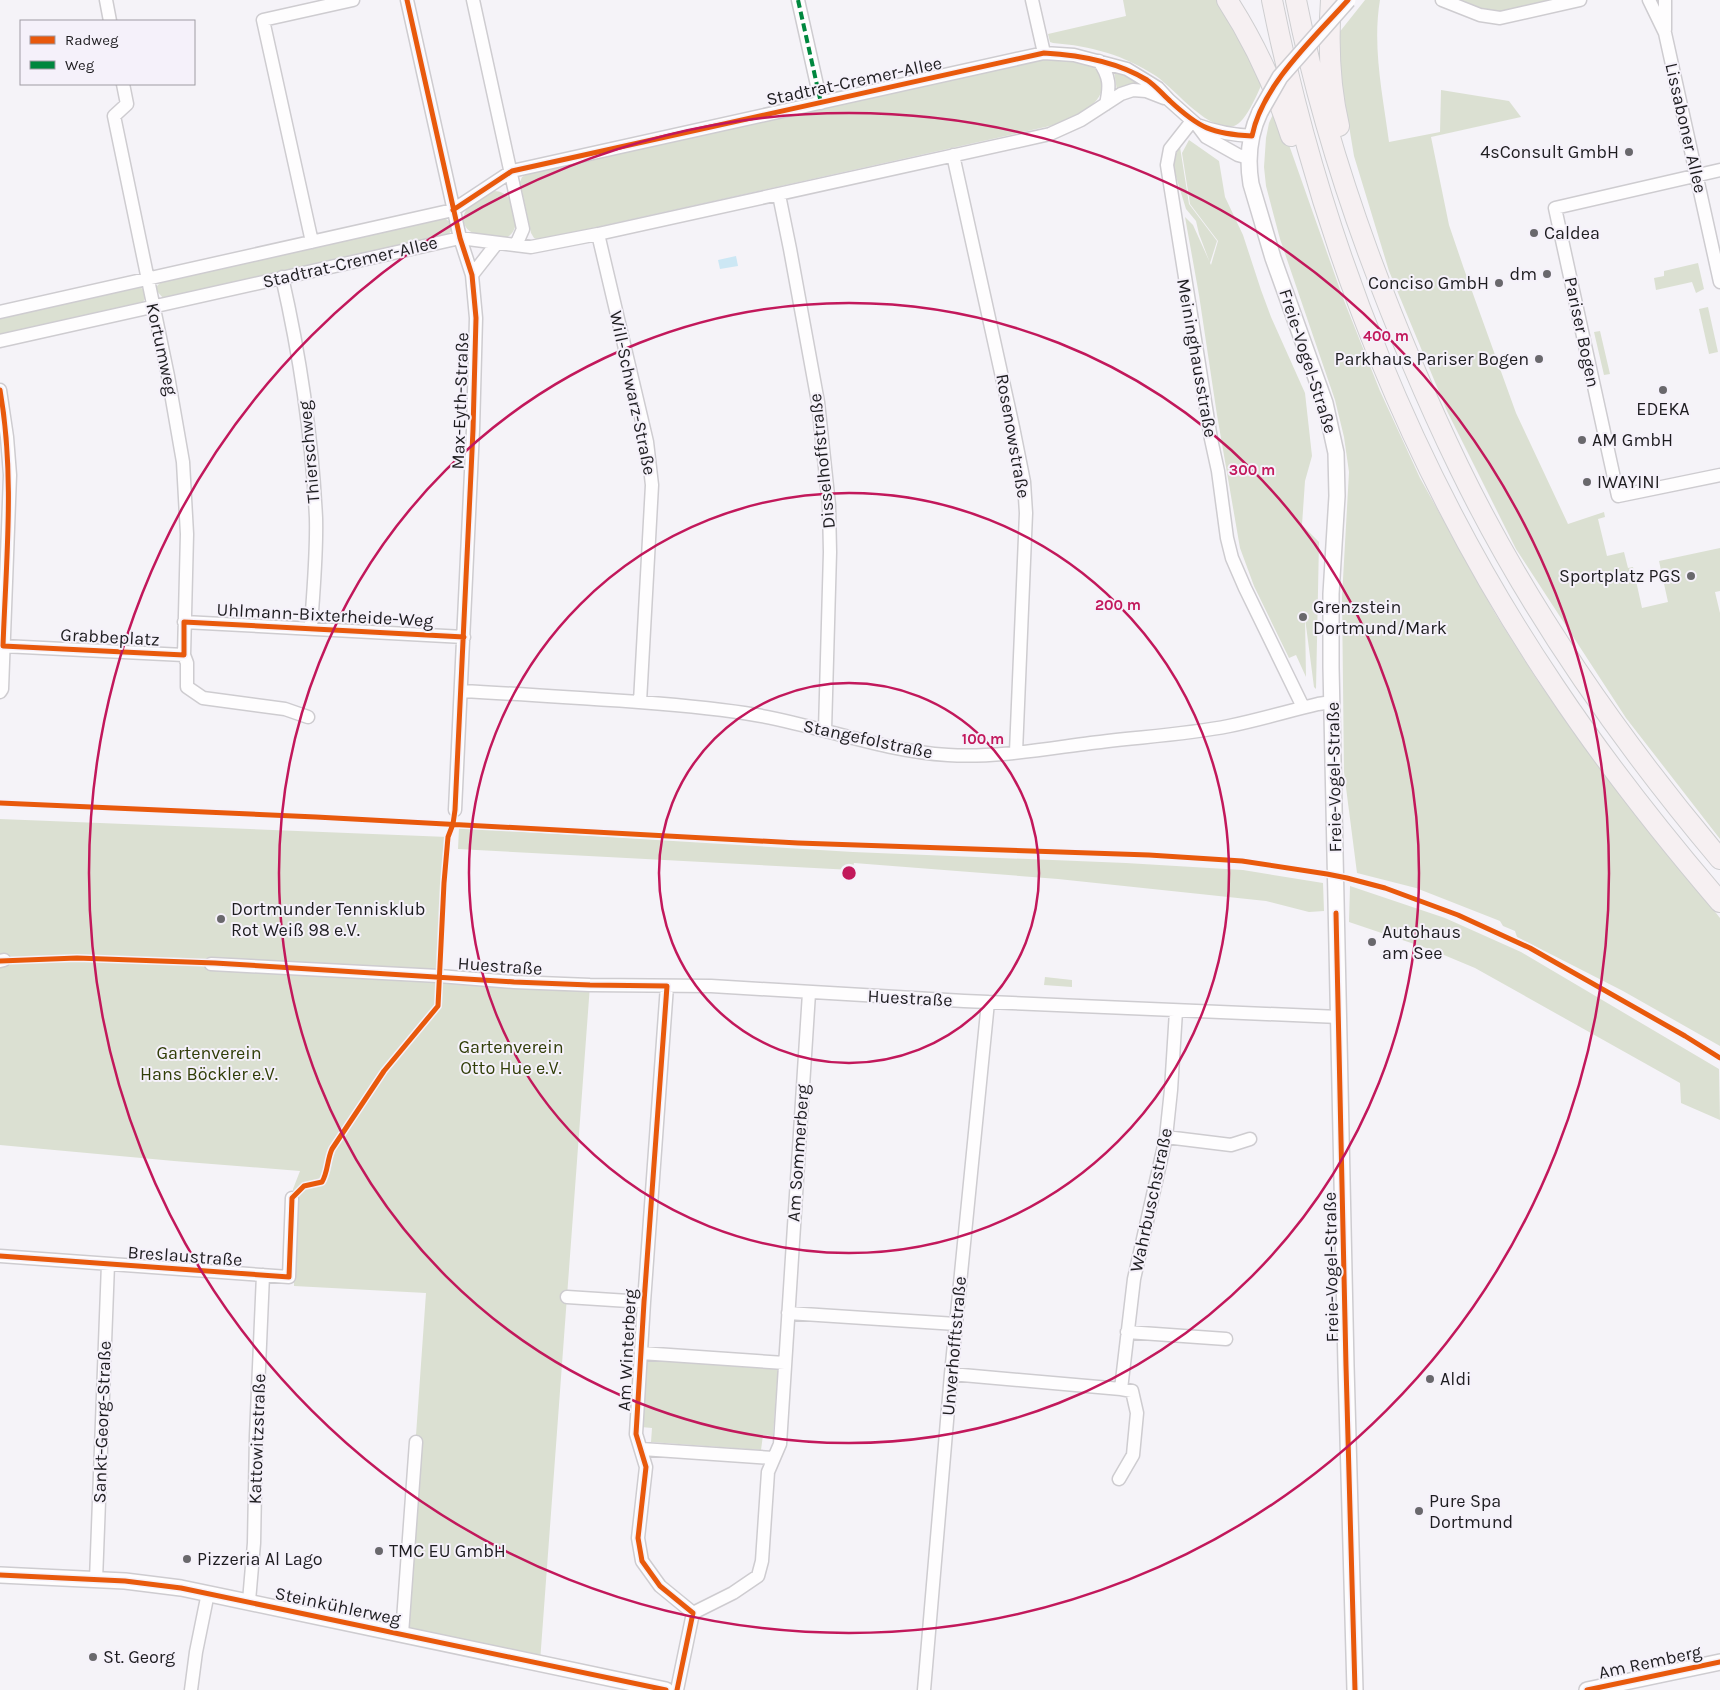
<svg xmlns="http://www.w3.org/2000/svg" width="1720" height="1690" font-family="Karla,sans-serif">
  <rect width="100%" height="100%" fill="#f5f3f8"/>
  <path fill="#dbe0d2" d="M 1123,0 L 1220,0 L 1264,79 C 1259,90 1246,123 1234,126 C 1209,133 1175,89 1156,76 C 1124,55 1091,46 1053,43 L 1050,42 L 1048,34 L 1126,16 Z
    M 1365,0 L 1380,0 C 1372,47 1383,96 1389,142 L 1440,132 L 1441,90 L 1509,101 L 1521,117 L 1431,137 L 1449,225 L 1464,269 L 1516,413 L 1568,524 L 1604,512 L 1605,517 L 1598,519 L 1607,556 L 1624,552 L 1628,568 L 1633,567 L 1642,608 L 1668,602 L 1659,561 L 1720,548 L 1720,591 L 1715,592 L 1720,613 L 1720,839 L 1626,718 L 1516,549 L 1447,411 L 1389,271 L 1354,156 L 1341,78 L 1338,34 Z
    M 1460,0 L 1553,0 L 1501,12 L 1488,12 Z
    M 1045,60 C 1059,60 1075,59 1088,64 C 1096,66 1101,74 1102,81 C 1107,105 1069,120 1050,126 L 539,240 L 534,238 L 531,233 L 520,182 L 522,177 L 527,174 L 1030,61 Z
    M 1114,71 L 1145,84 L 1117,91 Z
    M 1276,108 L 1343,298 L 1380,391 L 1420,478 L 1496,615 L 1536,678 L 1573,732 L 1720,918 L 1720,1046 L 1623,991 L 1517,937 L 1515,931 L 1503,926 L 1500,921 L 1416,888 L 1357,873 L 1344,772 L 1342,597 L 1349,472 L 1344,437 L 1335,400 L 1280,239 L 1266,186 L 1264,167 L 1266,138 L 1269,123 Z
    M 1189,140 L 1219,161 L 1225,197 L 1243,235 L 1261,290 L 1271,317 L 1305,393 L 1312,456 L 1305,481 L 1302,525 L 1319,542 L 1316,689 L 1314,687 L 1305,618 L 1306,677 L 1296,655 L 1289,658 L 1254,586 L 1240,548 L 1217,415 L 1199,295 L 1185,217 L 1193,225 L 1211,265 L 1218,241 L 1190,204 L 1182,153 Z
    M 1180,147 L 1189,204 L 1217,241 L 1210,263 L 1199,234 L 1196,221 L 1186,209 L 1173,167 L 1174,157 Z
    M 494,191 C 520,191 525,238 500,239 C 495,239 489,237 485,236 C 481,235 477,235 473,233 C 463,229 460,216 468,208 C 476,201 486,196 494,191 Z
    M 441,219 L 446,219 L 451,223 L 451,231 L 449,234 L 163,298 L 156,290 L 157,286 L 161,282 Z
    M 1698,263 L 1704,289 L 1696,293 L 1692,282 L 1656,290 L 1654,278 L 1664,276 L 1664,271 Z
    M 138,287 L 144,289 L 146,297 L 143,302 L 0,334 L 0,318 Z
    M 1708,307 L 1718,352 L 1709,354 L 1699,309 Z
    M 1600,331 L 1610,374 L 1604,375 L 1594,332 Z
    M 0,819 L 448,837 L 439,976 L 590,985 L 540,1662 L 402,1634 L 426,1293 L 294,1286 L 293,1189 L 300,1171 L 174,1161 L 0,1145 Z
    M 459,828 L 853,852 L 1126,863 L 1243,870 L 1323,883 L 1324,911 L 1309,912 L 1266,901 L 1058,879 L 854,863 L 852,870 L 458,849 Z
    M 1350,886 L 1445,918 L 1521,952 L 1719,1069 L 1720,1120 L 1681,1103 L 1680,1083 L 1475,968 L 1432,950 L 1349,922 Z
    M 1045,977 L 1072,980 L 1072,987 L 1044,985 Z
    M 646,1360 L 778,1369 L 773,1436 L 763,1435 L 761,1450 L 651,1442 L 652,1428 L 641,1427 Z"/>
  <path fill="#cce7f4" d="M 736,256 L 738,266 L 720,269 L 718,260 Z"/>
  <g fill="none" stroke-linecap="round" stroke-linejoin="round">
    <g stroke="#ceccd0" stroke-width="15">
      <path id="minor" d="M 106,0 L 110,21
        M 407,0 L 460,238 L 472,275 L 476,318 L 473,430 L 455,810
        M 473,0 L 523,229 L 516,245
        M 798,0 L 821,103
        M 1032,0 L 1044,53
        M 1442,0 L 1480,15 L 1500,18 L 1580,0
        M 1649,0 L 1665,33 L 1720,282
        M 1665,30 L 1665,0
        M 1099,61 C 1110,77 1110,86 1106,104
        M 123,84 L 127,104 L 114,116 L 168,376 L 183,462 L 187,534 L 184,655 L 187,663 L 187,687 L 203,698 L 285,709 L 308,717
        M 1192,121 L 1170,149 L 1167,165 L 1211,439 L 1218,471 L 1227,538 L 1232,558 L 1245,588 L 1303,707
        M 1197,125 C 1216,132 1232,135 1252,136
        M 953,155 L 1013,427 L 1024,482 L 1026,513 L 1016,752
        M 1720,170 L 1555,208 L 1618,496 L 1720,475
        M 779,195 L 790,249 L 818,402 L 829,505 L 830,552 L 825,730
        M 598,234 L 647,442 L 652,485 L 640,702
        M 312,242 L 263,20 L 353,0
        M 472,275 L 497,243
        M 282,277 C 300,356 312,437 316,518 C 317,555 313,592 311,628
        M 0,312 L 453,210 L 512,171 L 1044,53 L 1074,55 L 1127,69 L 1158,88 L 1169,100 L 1197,125 L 1206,137 L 1238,155 L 1249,158
        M 0,341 L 460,238 L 531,247 L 598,234 L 1050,134 L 1081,120 L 1121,94 L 1133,90 L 1146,91 L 1164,98
        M 0,390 L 7,437 L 10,475 L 2,689 L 0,692
        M 184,622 L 464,637
        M 3,646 L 184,655
        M 461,691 C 521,694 580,698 639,702 C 678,705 717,708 756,715 C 820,726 882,751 948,755 C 995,758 1044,749 1091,743 C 1136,737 1184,735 1229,726 C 1259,720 1288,711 1318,704 L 1332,702
        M 0,961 L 4,960
        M 211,964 L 439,976 L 514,982 L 590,985 L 711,986 L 964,1001 L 1339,1017
        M 667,986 L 644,1302 L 636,1434 L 646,1467 L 638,1538 L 642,1561 L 660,1586 L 693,1613 L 677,1690
        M 1166,1137 L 1231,1145 L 1250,1139
        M 0,1256 L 289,1277 L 292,1198
        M 567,1297 L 644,1302
        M 788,1313 L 956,1324
        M 1127,1332 L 1226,1339
        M 641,1353 L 785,1363
        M 951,1374 L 1121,1389
        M 642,1449 L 773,1458
        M 1119,1479 L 1133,1455 L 1137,1413 L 1132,1391 L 1121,1389 L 1134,1279 L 1166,1137 L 1171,1090 L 1176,1011
        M 96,1580 L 108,1264
        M 249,1601 L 254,1543 L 256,1436 L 263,1275
        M 693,1613 L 733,1593 L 758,1576 L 762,1561 L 768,1472 L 780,1444 L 809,993
        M 402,1634 L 416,1442
        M 191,1690 L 196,1652 L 208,1593
        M 924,1690 L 951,1374 L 988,1002"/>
    </g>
    <g stroke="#ceccd0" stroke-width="18">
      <path id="tertiary" d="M 1260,112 C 1249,135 1247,160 1251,184 L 1273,258 L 1325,403 L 1336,453 L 1337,496 L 1331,594 L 1331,667 L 1346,1366 L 1355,1690
        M 0,1575 L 125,1581 L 181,1588 L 666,1690
        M 1587,1690 L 1720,1662"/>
    </g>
    <g stroke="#ceced0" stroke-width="22">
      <path id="trunk" d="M 1227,0 C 1255,43 1275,87 1291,136
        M 1272,0 C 1321,244 1415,480 1555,687 C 1605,762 1661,833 1720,902
        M 1296,0 C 1313,86 1338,170 1368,252 C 1395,325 1425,397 1459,467 C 1528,609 1619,739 1720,859
        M 1331,0 C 1328,43 1329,84 1339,126"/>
    </g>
    <use href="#minor" stroke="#fefdfe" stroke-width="12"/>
    <use href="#tertiary" stroke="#fefdfe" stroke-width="15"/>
    <use href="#trunk" stroke="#f6f0f2" stroke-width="20"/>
    <g stroke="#ceccd0" stroke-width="18" stroke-linecap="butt">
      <path id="tertiary-bridge" d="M 1260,112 L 1280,77 L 1348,0"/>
    </g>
    <use href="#tertiary-bridge" stroke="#fefdfe" stroke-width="15"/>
    <path stroke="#00873e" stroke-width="4" stroke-dasharray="8 4" stroke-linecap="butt" d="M 798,0 L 821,103"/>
    <g stroke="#f5f1fa" stroke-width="8">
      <path id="cycleway" d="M 453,210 L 512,171 L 1044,53 C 1080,55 1116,61 1147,80 C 1156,86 1162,94 1170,101 C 1199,128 1212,134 1252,136 C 1262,85 1314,38 1348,0
        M 0,390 C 15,475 6,561 3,646 L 184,655 L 184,622 L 464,637
        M 0,803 L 316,817 L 798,843 L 1149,855 L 1242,861 L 1327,874 L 1347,878 L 1385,888 L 1458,915 L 1530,948 L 1685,1036 L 1720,1058
        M 1336,913 L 1346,1366 L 1355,1690
        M 0,961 L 77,958 L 215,963 L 514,982 L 590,985 L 667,986 L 644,1302 L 636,1434 L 646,1467 L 638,1538 L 642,1561 L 660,1586 L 693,1613 L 677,1690
        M 0,1256 L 289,1277 L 292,1198 L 304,1186 L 322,1182 C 328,1172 327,1160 332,1149 L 384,1071 L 438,1006 L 444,883 L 448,837 L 453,824 L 455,810 L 473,430 L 476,318 L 472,275 L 460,238 L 407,0
        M 0,1575 L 125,1581 L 181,1588 L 666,1690
        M 1587,1690 L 1720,1662"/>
    </g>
    <use href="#cycleway" stroke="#e8590c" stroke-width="5"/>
  </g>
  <g fill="none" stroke="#c2185b" stroke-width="2.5">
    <circle cx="849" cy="873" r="190"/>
    <circle cx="849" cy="873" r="380"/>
    <circle cx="849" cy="873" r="570"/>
    <circle cx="849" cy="873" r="760"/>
  </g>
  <g fill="#69686c" stroke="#f5f1fa" stroke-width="2">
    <circle cx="1629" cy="152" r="5"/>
    <circle cx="1534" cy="233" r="5"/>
    <circle cx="1547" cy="274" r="5"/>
    <circle cx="1499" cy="283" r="5"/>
    <circle cx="1539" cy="359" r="5"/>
    <circle cx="1663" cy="390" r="5"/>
    <circle cx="1582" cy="440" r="5"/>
    <circle cx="1587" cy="482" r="5"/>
    <circle cx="1691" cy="576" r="5"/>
    <circle cx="1303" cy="617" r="5"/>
    <circle cx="221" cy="919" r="5"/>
    <circle cx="1372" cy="942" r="5"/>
    <circle cx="1430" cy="1379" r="5"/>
    <circle cx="1419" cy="1511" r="5"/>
    <circle cx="379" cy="1551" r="5"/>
    <circle cx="187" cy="1559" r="5"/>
    <circle cx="93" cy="1657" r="5"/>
  </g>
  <g text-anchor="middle" stroke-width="4" stroke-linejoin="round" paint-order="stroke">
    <g font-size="18" fill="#1e1d20" stroke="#f5f1fa">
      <text transform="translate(854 81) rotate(-12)" y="6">Stadtrat-Cremer-Allee</text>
      <text transform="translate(1686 128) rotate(77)" y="6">Lissaboner Allee</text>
      <text transform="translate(350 262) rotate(-13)" y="6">Stadtrat-Cremer-Allee</text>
      <text transform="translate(1582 332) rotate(78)" y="6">Pariser Bogen</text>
      <text transform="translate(162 349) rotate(78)" y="6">Kortumweg</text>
      <text transform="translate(1197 358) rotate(80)" y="6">Meininghausstraße</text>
      <text transform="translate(1308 361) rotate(72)" y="6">Freie-Vogel-Straße</text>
      <text transform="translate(633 393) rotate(78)" y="6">Will-Schwarz-Straße</text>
      <text transform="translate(460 401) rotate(-88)" y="6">Max-Eyth-Straße</text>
      <text transform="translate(1013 436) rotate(80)" y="6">Rosenowstraße</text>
      <text transform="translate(309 452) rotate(-95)" y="6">Thierschweg</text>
      <text transform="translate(822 461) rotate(-96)" y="6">Disselhoffstraße</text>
      <text transform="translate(325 615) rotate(3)" y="6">Uhlmann-Bixterheide-Weg</text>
      <text transform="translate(110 637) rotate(3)" y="6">Grabbeplatz</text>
      <text transform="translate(868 739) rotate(12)" y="6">Stangefolstraße</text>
      <text transform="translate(1334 777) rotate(-91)" y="6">Freie-Vogel-Straße</text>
      <text transform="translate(500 966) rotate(4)" y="6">Huestraße</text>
      <text transform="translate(910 998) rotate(3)" y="6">Huestraße</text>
      <text transform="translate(798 1153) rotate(-86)" y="6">Am Sommerberg</text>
      <text transform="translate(1151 1200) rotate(-78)" y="6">Wahrbuschstraße</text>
      <text transform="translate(185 1256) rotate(4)" y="6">Breslaustraße</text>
      <text transform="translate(1331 1267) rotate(-91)" y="6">Freie-Vogel-Straße</text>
      <text transform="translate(954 1346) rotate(-85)" y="6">Unverhofftstraße</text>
      <text transform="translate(627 1350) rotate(-87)" y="6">Am Winterberg</text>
      <text transform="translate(102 1422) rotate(-88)" y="6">Sankt-Georg-Straße</text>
      <text transform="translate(257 1439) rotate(-88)" y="6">Kattowitzstraße</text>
      <text transform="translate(338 1606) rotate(12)" y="6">Steinkühlerweg</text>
      <text transform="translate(1650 1662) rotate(-12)" y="6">Am Remberg</text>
    </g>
    <g font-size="18" fill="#1e1d20" stroke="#f5f1fa" text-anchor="start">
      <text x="1619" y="158" text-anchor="end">4sConsult GmbH</text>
      <text x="1544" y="239">Caldea</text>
      <text x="1537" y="280" text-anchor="end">dm</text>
      <text x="1489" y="289" text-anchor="end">Conciso GmbH</text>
      <text x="1529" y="365" text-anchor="end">Parkhaus Pariser Bogen</text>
      <text x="1663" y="415" text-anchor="middle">EDEKA</text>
      <text x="1592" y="446">AM GmbH</text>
      <text x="1597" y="488">IWAYINI</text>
      <text x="1681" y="582" text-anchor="end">Sportplatz PGS</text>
      <text x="1313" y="613">Grenzstein<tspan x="1313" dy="21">Dortmund/Mark</tspan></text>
      <text x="231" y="915">Dortmunder Tennisklub<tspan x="231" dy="21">Rot Weiß 98 e.V.</tspan></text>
      <text x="1382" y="938">Autohaus<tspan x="1382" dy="21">am See</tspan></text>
      <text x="1440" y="1385">Aldi</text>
      <text x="1429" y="1507">Pure Spa<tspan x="1429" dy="21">Dortmund</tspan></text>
      <text x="389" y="1557">TMC EU GmbH</text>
      <text x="197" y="1565">Pizzeria Al Lago</text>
      <text x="103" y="1663">St. Georg</text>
    </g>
    <g font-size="18" fill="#303d07" stroke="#f5f1fa">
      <text x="511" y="1053">Gartenverein<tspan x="511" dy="21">Otto Hue e.V.</tspan></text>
      <text x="209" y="1059">Gartenverein<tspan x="209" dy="21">Hans Böckler e.V.</tspan></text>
    </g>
  </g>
  <circle cx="849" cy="873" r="8" fill="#c2185b" stroke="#f5f1fa" stroke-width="2.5"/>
  <g font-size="15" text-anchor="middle" font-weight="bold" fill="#c2185b" stroke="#f5f1fa" stroke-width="4" stroke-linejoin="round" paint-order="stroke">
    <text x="1386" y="341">400 m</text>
    <text x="1252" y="475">300 m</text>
    <text x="1118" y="610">200 m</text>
    <text x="983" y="744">100 m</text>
  </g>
  <rect x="20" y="20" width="175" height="65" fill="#f5f1fa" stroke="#9f9ca3"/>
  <rect x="30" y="36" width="25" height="8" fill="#e8590c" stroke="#9f9ca3"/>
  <text x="65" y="45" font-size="15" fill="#1e1d20">Radweg</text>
  <rect x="30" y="61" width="25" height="8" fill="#00873e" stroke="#9f9ca3"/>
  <text x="65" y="70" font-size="15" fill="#1e1d20">Weg</text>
</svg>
